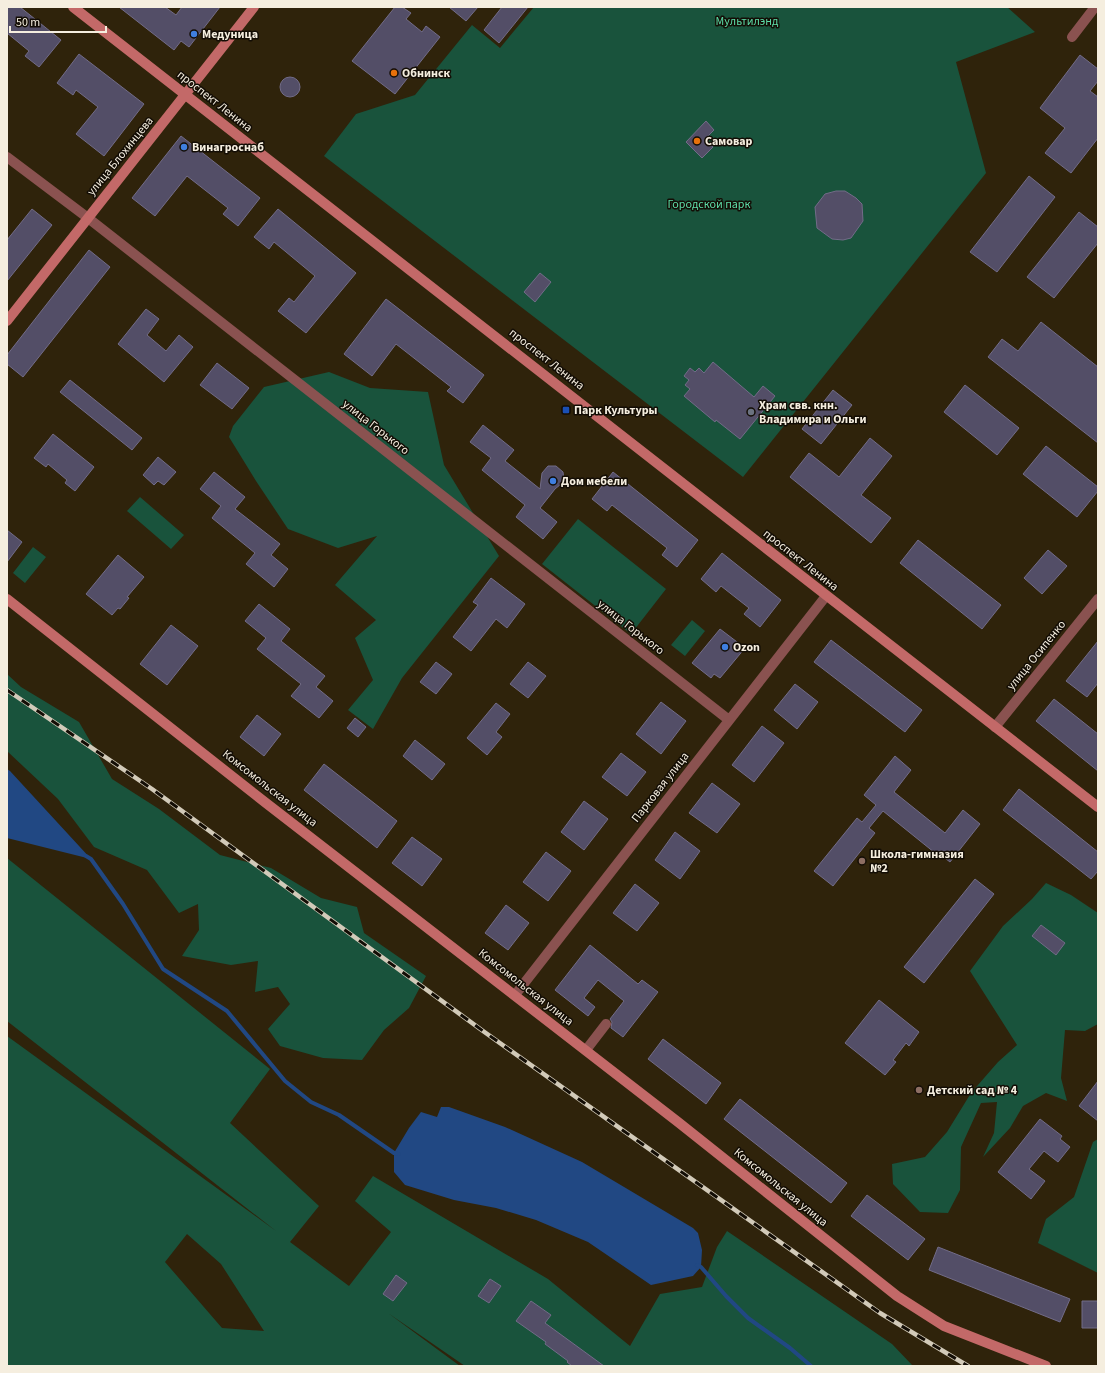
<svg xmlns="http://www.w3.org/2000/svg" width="1105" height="1373" font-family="'Source Sans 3',sans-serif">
  <rect width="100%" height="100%" fill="#2f230b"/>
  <path fill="#19533c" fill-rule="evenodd" d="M 534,7 L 1007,7 L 1035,32 L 956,62 L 986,173 L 743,477 L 324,156 L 356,114 L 415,95 L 472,25 L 500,48 Z
    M 329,372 L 370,388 L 428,392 L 444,465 L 499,556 L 402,678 L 373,729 L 348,710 L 373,680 L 355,638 L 376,620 L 335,585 L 377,536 L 338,548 L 288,529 L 256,481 L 229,437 L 233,426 L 264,387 Z
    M 140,497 L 184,535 L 171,549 L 127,511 Z
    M 578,519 L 666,589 L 631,634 L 542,564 Z
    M 33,547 L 46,557 L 25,583 L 13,573 Z
    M 692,620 L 705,631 L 685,656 L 671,645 Z
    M 7,674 L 21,687 L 79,722 L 112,779 L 159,809 L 220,855 L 271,868 L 321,898 L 357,907 L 364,933 L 426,976 L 409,1008 L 384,1030 L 362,1060 L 323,1058 L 280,1046 L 268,1029 L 290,1004 L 278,987 L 255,992 L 258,961 L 231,965 L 182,956 L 199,930 L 198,904 L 179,913 L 147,870 L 94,847 L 58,799 L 7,751 Z
    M 7,858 L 270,1069 L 230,1123 L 319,1206 L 290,1242 L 349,1286 L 391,1232 L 355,1201 L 373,1176 L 548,1279 L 630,1346 L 660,1294 L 702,1287 L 717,1247 L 727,1231 L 892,1344 L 913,1366 L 465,1366 L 388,1313 L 460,1366 L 7,1366 L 7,1036 L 276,1231 L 7,1021 ZM 187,1234 L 221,1264 L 264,1331 L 222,1328 L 165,1262 Z
    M 1046,883 L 1071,895 L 1098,913 L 1098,1024 L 1085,1031 L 1065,1030 L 1061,1078 L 1067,1101 L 1046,1093 L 1023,1106 L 1010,1128 L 983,1157 L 994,1133 L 997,1102 L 981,1103 L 961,1147 L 960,1190 L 948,1213 L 920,1212 L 893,1184 L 892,1164 L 925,1157 L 947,1132 L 971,1093 L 998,1062 L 1017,1045 L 970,971 L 1003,926 L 1032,899 Z
    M 1098,1139 L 1098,1273 L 1038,1243 L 1046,1219 L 1074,1197 L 1093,1142 Z"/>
  <path fill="#214883" d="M 7,769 L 10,771 L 91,859 L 7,838 Z
    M 441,1107 L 449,1107 L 505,1127 L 582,1162 L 693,1228 L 698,1233 L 702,1250 L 701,1267 L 693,1276 L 651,1285 L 588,1242 L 536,1220 L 496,1208 L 454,1200 L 405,1185 L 394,1172 L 394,1153 L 409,1128 L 421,1112 L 437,1117 Z"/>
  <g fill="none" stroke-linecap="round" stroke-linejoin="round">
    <path stroke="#214883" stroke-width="4" d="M 86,856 L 91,859 L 123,904 L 163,969 L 227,1011 L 285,1081 L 311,1102 L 339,1115 L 394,1153 L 399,1154
      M 697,1265 L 701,1267 L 726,1296 L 748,1318 L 790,1348 L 811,1366"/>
  </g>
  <path fill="#534e67" stroke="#726c88" d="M 7,7 L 20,7 L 61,40 L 39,67 L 25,56 L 29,51 L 7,33 Z
    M 119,7 L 165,7 L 176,15 L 182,7 L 220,7 L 189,47 L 181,41 L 174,50 Z
    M 395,7 L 402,7 L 411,13 L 406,19 L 422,32 L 426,26 L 440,37 L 395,94 L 352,61 Z
    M 449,7 L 478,7 L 466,21 Z
    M 502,7 L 528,7 L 499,43 L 484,30 Z
    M 79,54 L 144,104 L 104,156 L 76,134 L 98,107 L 76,90 L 73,95 L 57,83 Z
    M 1080,55 L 1098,69 L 1098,81 L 1090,91 L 1098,97 L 1098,138 L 1071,173 L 1045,153 L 1065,128 L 1040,108 Z
    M280 87a10 10 0 1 1 20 0a10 10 0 1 1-20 0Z
    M 706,121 L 714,130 L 705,139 L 713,147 L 702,158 L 686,142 Z
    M 181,136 L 260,198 L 238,226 L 223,214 L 228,208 L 187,176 L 155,216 L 132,198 Z
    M 1029,176 L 1055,197 L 997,272 L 970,252 Z
    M 836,191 L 845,191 L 856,198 L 862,204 L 863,221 L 851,238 L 843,240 L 832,239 L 817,228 L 815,207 L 825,194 Z
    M 32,209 L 52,225 L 7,281 L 7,240 Z
    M 278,209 L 356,273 L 306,333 L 278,311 L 289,298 L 294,302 L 315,276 L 274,242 L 269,249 L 254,237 Z
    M 1079,212 L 1098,227 L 1098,243 L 1054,298 L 1027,277 Z
    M 89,250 L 110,267 L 23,377 L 7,364 L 7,355 Z
    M 540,273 L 551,282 L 535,302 L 524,292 Z
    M 386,299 L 484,375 L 463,403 L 447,391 L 451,387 L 396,344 L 372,376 L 344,354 Z
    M 146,309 L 159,319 L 147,335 L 166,351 L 179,335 L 193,347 L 164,382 L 118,344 Z
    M 1041,322 L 1098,367 L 1098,443 L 988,357 L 1002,339 L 1018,351 Z
    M 713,362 L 754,397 L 763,386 L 775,396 L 740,439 L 716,420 L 715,422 L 684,396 L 690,389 L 685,385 L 689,380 L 684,376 L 690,368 L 695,372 L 699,368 L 704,373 Z
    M 217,363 L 249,388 L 232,409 L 200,385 Z
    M 70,380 L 142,438 L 132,450 L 60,392 Z
    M 965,385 L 1019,428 L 997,455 L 944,412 Z
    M 833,390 L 852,405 L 821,444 L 802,429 Z
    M 483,425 L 514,450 L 505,461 L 540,489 L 542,473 L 548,466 L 556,466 L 563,472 L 564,480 L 561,484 L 555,489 L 540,508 L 557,522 L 543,539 L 516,517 L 525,505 L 482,470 L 491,458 L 470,442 Z
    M 53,434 L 94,467 L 75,491 L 65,483 L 67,480 L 48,464 L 46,467 L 34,458 Z
    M 870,438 L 892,456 L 861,495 L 891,518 L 871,543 L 790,477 L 809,453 L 839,477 Z
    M 1046,446 L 1098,487 L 1098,491 L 1077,517 L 1023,474 Z
    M 158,457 L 176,472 L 164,485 L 158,481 L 154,485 L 143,475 Z
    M 214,472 L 245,497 L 235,509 L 280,544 L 271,555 L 288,569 L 274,587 L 246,564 L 255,553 L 212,518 L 221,506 L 200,489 Z
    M 613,472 L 698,540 L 677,567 L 662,555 L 667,548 L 612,505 L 607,511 L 592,499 Z
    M 7,530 L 22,542 L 7,562 Z
    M 918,540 L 1001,605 L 982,629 L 900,563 Z
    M 1048,550 L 1067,566 L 1042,594 L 1024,578 Z
    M 722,553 L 781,600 L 760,627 L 744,614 L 749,608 L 721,586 L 716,592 L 701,579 Z
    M 118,555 L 144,577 L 127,597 L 129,598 L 120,609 L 118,608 L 112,615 L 86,594 Z
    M 491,578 L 525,604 L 507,628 L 496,619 L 471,651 L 453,637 L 478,605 L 473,602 Z
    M 259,604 L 290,629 L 281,641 L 325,676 L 316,687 L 333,701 L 319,718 L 291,696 L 301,684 L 257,649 L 266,638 L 245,621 Z
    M 171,625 L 198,646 L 167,685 L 140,664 Z
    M 720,629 L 745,648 L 720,678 L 714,674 L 711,678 L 692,663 Z
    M 831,640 L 922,710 L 905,732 L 814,662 Z
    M 1098,641 L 1098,683 L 1087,697 L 1066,681 Z
    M 436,662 L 452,674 L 436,694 L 420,682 Z
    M 528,662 L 546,676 L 528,698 L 510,684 Z
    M 795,684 L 818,702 L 797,729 L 774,710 Z
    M 1054,699 L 1098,734 L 1098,771 L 1036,721 Z
    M 661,702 L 686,721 L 661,754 L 636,734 Z
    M 496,703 L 510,714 L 496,732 L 502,737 L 487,755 L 467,738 Z
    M 257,715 L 281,734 L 264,756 L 240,737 Z
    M 355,718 L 366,727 L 358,737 L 347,728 Z
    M 762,726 L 784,743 L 754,782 L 732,765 Z
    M 415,740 L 445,764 L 432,780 L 403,756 Z
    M 621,753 L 646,772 L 627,796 L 602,777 Z
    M 895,756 L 911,770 L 894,792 L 945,833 L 963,810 L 980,824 L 950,862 L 941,855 L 940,857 L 883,811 L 869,828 L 875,833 L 833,886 L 814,871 L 857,818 L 862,822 L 876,805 L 864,795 Z
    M 324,764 L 397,821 L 377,848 L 304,790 Z
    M 712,783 L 740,804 L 717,833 L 689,813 Z
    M 1019,789 L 1098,852 L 1098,871 L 1091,879 L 1003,810 Z
    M 584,801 L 608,819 L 584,850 L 561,832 Z
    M 675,832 L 700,851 L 680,879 L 655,860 Z
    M 412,837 L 442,859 L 422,886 L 392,863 Z
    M 546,852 L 571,871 L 548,901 L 523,882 Z
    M 975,879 L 994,894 L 924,983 L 904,967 Z
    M 635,884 L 659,903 L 637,931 L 613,913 Z
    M 506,905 L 529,923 L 508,950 L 485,933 Z
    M 1041,925 L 1065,943 L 1056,955 L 1032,936 Z
    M 590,945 L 638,984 L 642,980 L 658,992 L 623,1037 L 611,1028 L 612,1022 L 610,1019 L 624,1001 L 598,980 L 584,998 L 595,1007 L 588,1016 L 555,990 Z
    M 879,1000 L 919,1032 L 909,1046 L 906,1043 L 893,1060 L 896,1062 L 885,1075 L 845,1043 Z
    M 663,1039 L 721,1083 L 706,1104 L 648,1059 Z
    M 1098,1081 L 1098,1121 L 1079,1106 Z
    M 740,1099 L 847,1183 L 831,1203 L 724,1119 Z
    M 1040,1119 L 1062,1136 L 1060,1139 L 1070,1147 L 1058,1162 L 1044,1151 L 1029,1169 L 1045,1181 L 1031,1199 L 998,1172 Z
    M 867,1195 L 925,1239 L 908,1260 L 851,1216 Z
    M 938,1247 L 1070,1299 L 1060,1322 L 929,1270 Z
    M 396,1275 L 407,1283 L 393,1301 L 383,1294 Z
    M 490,1279 L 501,1286 L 489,1303 L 478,1296 Z
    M 531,1301 L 551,1315 L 545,1323 L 604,1366 L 572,1366 L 567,1362 L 568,1361 L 545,1344 L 546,1342 L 516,1321 Z
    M 1082,1301 L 1098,1301 L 1098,1328 L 1082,1328 Z"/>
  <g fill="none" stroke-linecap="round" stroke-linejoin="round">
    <path stroke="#8a5250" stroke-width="10" d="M 1072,37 L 1095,7
      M 7,157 L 88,218 L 729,720
      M 995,727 L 1098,599
      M 515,995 L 826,596
      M 586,1050 L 606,1024"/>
    <path stroke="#c36968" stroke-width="10" d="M 73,7 C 416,271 755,542 1098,807
      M 7,321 L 254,7
      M 7,599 L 266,803 L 678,1122 L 897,1296 L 944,1326 L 1046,1366"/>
    <g stroke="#d2cab9" stroke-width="4.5">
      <path id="rail" d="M 7,690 L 152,789 L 483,1031 L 880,1313 L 968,1366"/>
    </g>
    <use href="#rail" stroke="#130d05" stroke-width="3" stroke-dasharray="9" stroke-linecap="butt"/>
  </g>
  <g fill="#3f7fe0" stroke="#130d05" stroke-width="1.5">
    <circle cx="194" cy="34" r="4"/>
    <circle cx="184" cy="147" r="4"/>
    <circle cx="553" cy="481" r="4"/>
    <circle cx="725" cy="647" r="4"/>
  </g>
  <g fill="#e8710a" stroke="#130d05" stroke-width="1.5">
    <circle cx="394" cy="73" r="4"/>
    <circle cx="697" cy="141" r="4"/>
  </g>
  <rect fill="#1a4fb4" stroke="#130d05" stroke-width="1.5" x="562" y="406" width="8" height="8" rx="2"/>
  <circle fill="#6b7280" stroke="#130d05" stroke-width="1.5" cx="751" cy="412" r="4"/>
  <g fill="#8d6e63" stroke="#130d05" stroke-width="1.5">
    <circle cx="862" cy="861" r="4"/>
    <circle cx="919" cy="1090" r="4"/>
  </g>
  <g text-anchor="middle" stroke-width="3" stroke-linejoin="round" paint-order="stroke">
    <g font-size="12" fill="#5ddda8" stroke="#130d05">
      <text x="747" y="25">Мультилэнд</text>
      <text x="709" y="208">Городской парк</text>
    </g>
    <g font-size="12" font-weight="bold" fill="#f5eedf" stroke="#130d05" text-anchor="start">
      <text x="202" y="38">Медуница</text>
      <text x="402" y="77">Обнинск</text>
      <text x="705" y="145">Самовар</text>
      <text x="192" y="151">Винагроснаб</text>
      <text x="759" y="409">Храм свв. кнн.<tspan x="759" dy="14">Владимира и Ольги</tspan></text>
      <text x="574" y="414">Парк Культуры</text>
      <text x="561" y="485">Дом мебели</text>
      <text x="733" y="651">Ozon</text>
      <text x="870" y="858">Школа-гимназия<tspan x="870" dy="14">№2</tspan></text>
      <text x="927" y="1094">Детский сад № 4</text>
    </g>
    <g font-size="12" fill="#f5eedf" stroke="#130d05">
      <text transform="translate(215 101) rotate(38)" y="4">проспект Ленина</text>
      <text transform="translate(120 156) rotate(-51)" y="4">улица Блохинцева</text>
      <text transform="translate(547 359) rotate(38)" y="4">проспект Ленина</text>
      <text transform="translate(376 427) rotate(38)" y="4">улица Горького</text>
      <text transform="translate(801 560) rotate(38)" y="4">проспект Ленина</text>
      <text transform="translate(631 627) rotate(38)" y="4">улица Горького</text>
      <text transform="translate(1036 655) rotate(-51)" y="4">улица Осипенко</text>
      <text transform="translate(660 787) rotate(-52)" y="4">Парковая улица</text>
      <text transform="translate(270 788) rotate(38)" y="4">Комсомольская улица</text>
      <text transform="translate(526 987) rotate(38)" y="4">Комсомольская улица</text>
      <text transform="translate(781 1187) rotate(39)" y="4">Комсомольская улица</text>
    </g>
  </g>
  <rect width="1105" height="1373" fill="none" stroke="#f5eedf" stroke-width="16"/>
  <path d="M10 26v6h96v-6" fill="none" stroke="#f5eedf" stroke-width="2"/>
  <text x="16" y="26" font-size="12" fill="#f5eedf" stroke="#130d05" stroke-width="3" paint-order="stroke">50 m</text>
</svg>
